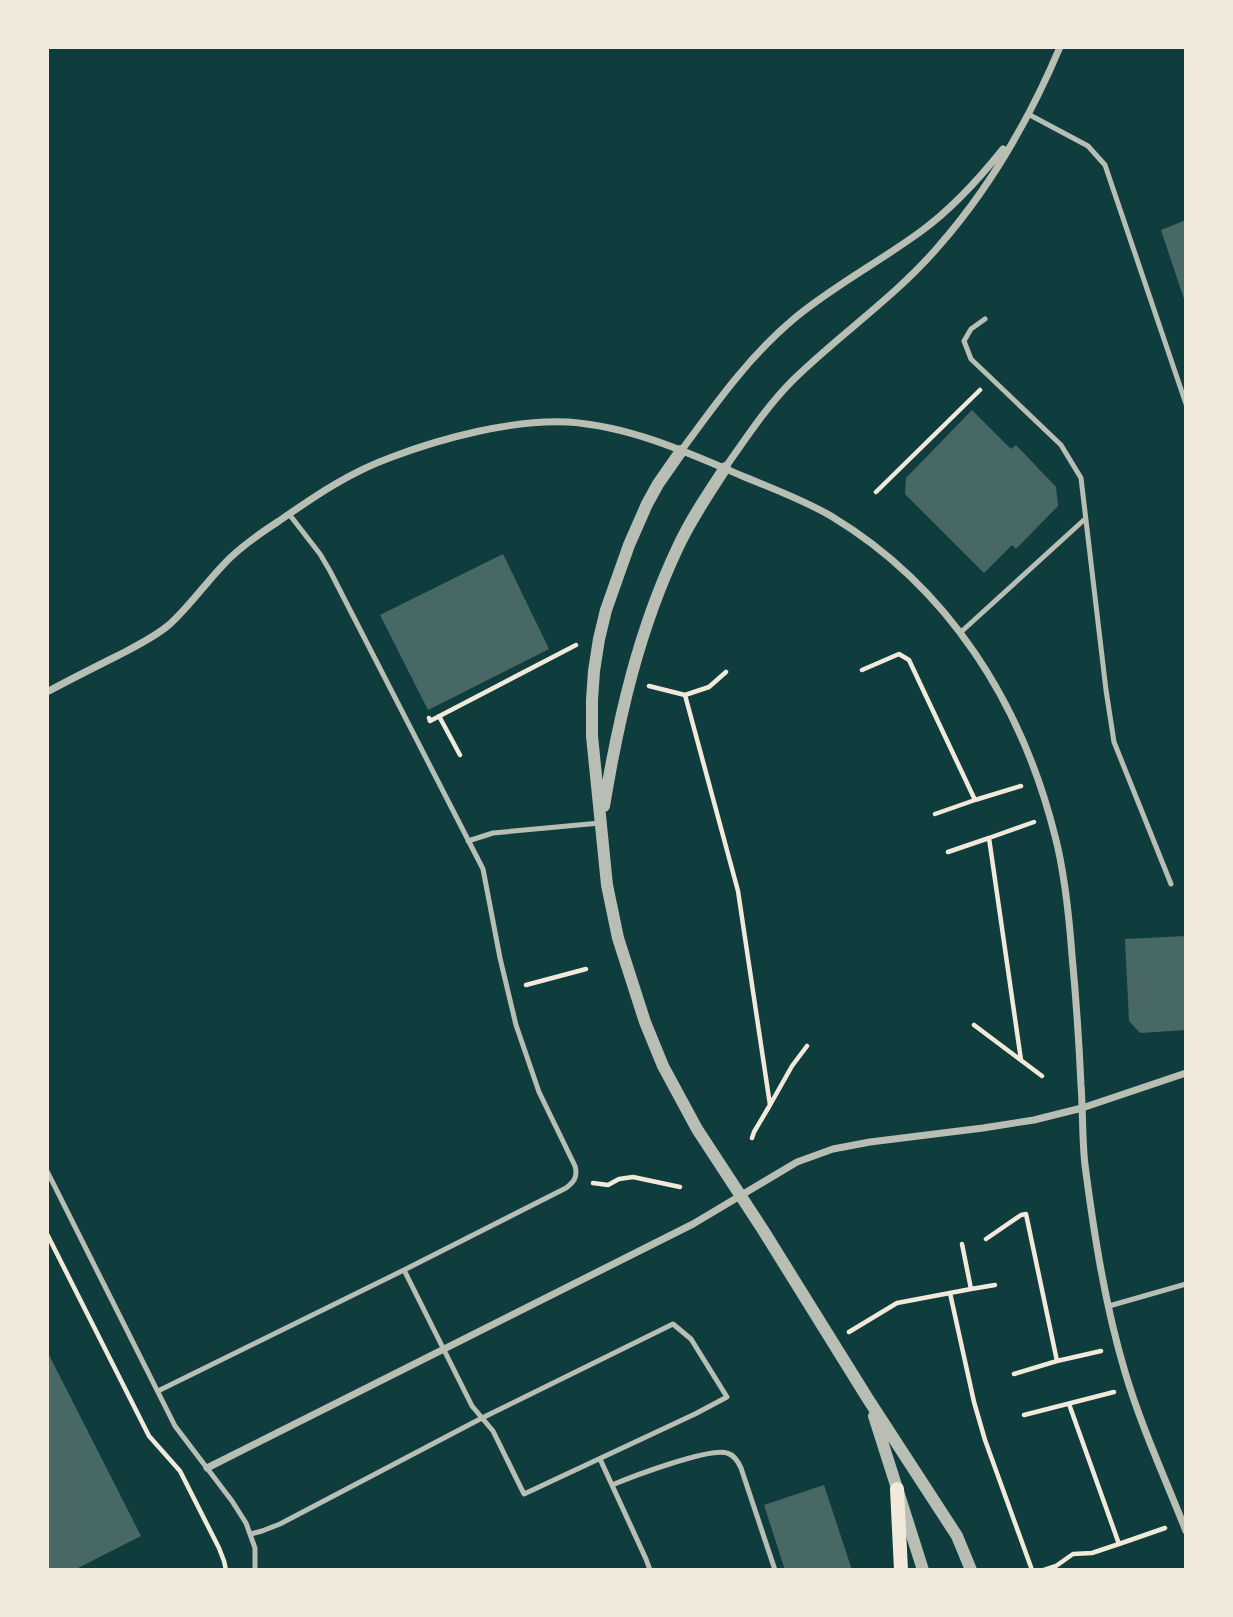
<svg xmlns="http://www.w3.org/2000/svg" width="1233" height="1617" font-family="'Sofia Sans Condensed',sans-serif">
  <rect width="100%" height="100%" fill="#0f3d3e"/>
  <path fill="#486865" d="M 1186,220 L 1186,301 L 1185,302 L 1161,230 Z
    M 972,410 L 1011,449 L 1016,445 L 1056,487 L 1058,506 L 1016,549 L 1012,545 L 984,573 L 905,494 L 906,478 Z
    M 503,554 L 549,649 L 428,710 L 380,615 Z
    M 1186,936 L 1186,1030 L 1140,1033 L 1129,1021 L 1125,939 Z
    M 47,1351 L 141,1536 L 74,1570 L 47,1570 Z
    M 824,1485 L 852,1570 L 785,1570 L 764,1505 Z"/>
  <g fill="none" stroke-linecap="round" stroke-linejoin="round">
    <path stroke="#f1e9da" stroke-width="4.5" d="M 876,492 L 980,390
      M 862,670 L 899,654 L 909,660 L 975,800 L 1021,786
      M 726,672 L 709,687 L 685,695 L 738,891 L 770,1105 L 754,1132 L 752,1138
      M 649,686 L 685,695
      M 439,716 L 460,755
      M 429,718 L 430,721 L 576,645
      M 935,814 L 975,800
      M 948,852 L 989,838
      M 526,985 L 586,969
      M 974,1025 L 1042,1076
      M 1021,1060 L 989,838 L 1034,822
      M 770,1105 L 792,1066 L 807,1046
      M 593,1183 L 608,1185 L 619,1179 L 633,1177 L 680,1187
      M 47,1234 L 149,1436 L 180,1471 L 219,1548 L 224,1561 L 226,1570
      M 986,1239 L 1021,1215 L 1026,1214 L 1057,1361 L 1014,1374
      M 971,1289 L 995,1285
      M 950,1293 L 974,1402 L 985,1440 L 1032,1570
      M 849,1332 L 897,1303 L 971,1289 L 962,1244
      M 1057,1361 L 1101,1351
      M 1024,1415 L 1114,1392
      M 1119,1544 L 1165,1528
      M 1044,1570 L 1056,1566 L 1073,1554 L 1092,1553 L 1119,1544 L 1069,1404"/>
    <path stroke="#b8beb3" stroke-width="5" d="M 1028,114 L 1088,146 L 1105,165 L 1186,404
      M 985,319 L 971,329 L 964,341 L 971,359 L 1061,445 L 1081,478 L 1106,690 L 1114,742 L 1171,884
      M 961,632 L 1085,519
      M 468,841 L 493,833 L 600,823
      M 47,1171 L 175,1426 L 232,1501 L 246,1523 L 255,1548 L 255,1570
      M 1109,1306 L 1186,1284
      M 158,1391 L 404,1270 L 566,1188 C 574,1182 578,1177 575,1166 L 539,1092 L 516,1025 L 500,958 L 483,869 L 330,571 L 320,554 L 289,514
      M 600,1459 L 646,1559 L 650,1570
      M 612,1485 C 631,1477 710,1447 727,1453 C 734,1455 738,1461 741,1468 L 775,1570
      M 251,1534 L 262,1531 L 280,1524 L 482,1418 L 673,1324 L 691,1339 L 727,1397 L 695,1414 L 524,1494 L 493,1431 L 472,1406 L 404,1270"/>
    <path stroke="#b8beb3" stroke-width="7" d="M 681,451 C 716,403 750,355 796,317 C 835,285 879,262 920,232 C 952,209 979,179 1003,149
      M 725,468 C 746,438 767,406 793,380 C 840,334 895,297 938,247 C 989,189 1030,118 1060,47
      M 47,692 C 71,679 95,667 119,655 C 136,646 155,637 170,624 C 192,604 209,578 231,557 C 245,544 262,532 279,521 C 315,496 350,472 392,457 C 442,438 514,419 568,422 C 628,426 685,451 740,475 C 771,488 802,499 831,516 C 949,587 1022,704 1055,836 C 1065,874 1069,915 1072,955 C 1076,998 1079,1041 1081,1085 C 1083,1111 1082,1139 1085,1165 C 1094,1234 1105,1305 1125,1372 C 1141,1426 1165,1478 1186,1531
      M 207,1468 L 693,1224 L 797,1162 L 833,1149 L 870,1142 L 983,1128 L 1034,1120 L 1082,1108 L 1186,1073"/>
    <path stroke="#b8beb3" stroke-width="12" d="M 681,451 L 658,484 L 647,504 L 629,545 L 606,610 L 599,639 L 594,671 L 592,700 L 592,736 L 607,885 L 618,938 L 645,1022 L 663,1066 L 697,1129 L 763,1230 L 868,1399 L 957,1536 L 971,1570
      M 604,806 C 619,716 639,629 678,547 C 691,519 708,494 725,468
      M 874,1416 L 923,1570"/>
    <path stroke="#f1e9da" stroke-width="14" d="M 897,1489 L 901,1570"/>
  </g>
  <rect width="1233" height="1617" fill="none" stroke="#f1e9da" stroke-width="98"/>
</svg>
